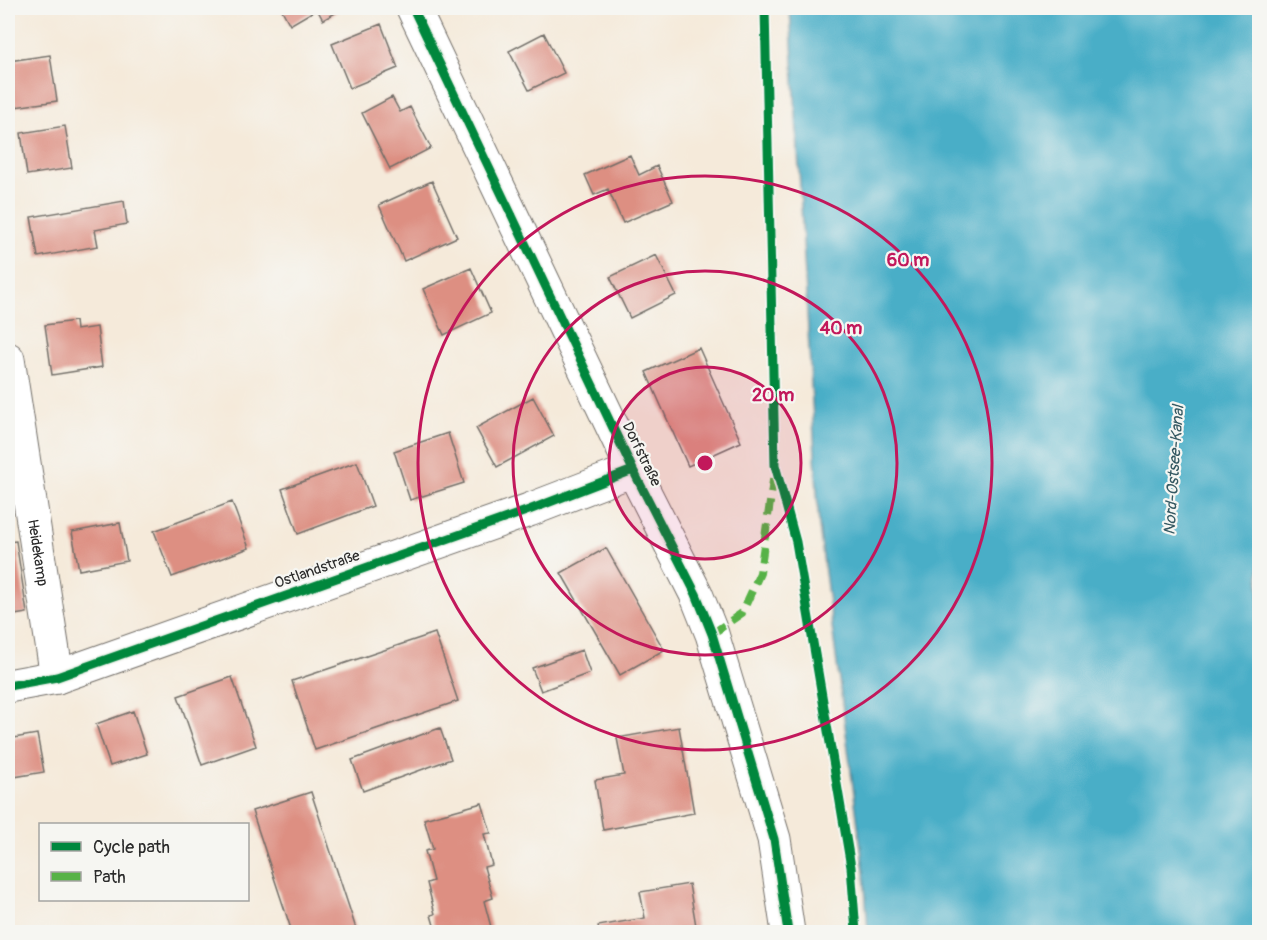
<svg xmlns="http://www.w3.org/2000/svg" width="1267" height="940" font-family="Pangolin,sans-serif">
  <rect width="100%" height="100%" fill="#f6f6f2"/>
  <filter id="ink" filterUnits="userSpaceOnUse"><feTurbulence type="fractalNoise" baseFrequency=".0167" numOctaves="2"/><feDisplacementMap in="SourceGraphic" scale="12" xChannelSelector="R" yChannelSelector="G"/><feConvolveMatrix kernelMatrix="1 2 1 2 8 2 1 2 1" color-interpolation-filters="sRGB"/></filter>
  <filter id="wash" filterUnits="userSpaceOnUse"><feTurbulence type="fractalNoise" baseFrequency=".008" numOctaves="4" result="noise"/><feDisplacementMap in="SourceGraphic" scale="24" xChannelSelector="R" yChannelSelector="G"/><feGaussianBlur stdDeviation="1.35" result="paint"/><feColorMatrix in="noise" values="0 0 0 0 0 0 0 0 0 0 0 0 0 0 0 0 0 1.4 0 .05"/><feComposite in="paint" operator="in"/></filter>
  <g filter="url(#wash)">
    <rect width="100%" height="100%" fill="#f5eada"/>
    <path fill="#48aec7" stroke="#3a6c79" stroke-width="1.5" d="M 790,8 L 1259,8 L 1259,932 L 868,932 L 864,871 L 819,526 Z"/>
    <g id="blocks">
      <path fill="#dd8f82" d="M 281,8 L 344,8 L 323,20 L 317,9 L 290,25 Z
        M 381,24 L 398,68 L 350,88 L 332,44 Z
        M 544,33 L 564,73 L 529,90 L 509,51 Z
        M 50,55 L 57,101 L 15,107 L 9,61 Z
        M 392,97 L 400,112 L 410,107 L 431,148 L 390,169 L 362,113 Z
        M 65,126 L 72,168 L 27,175 L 21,133 Z
        M 630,155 L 639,175 L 657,166 L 673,201 L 623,223 L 608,189 L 594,195 L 585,175 Z
        M 432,181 L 457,237 L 404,261 L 379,205 Z
        M 124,201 L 127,224 L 95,230 L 98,246 L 38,257 L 31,217 Z
        M 656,255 L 676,295 L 630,318 L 610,277 Z
        M 471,268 L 491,313 L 444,335 L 423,289 Z
        M 75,321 L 76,330 L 97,327 L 102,367 L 52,375 L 45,325 Z
        M 699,348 L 741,442 L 688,466 L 646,372 Z
        M 533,397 L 554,436 L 497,467 L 476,428 Z
        M 448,433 L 464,483 L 410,500 L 394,451 Z
        M 357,462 L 373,506 L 298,534 L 282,489 Z
        M 232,502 L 249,548 L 172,577 L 154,531 Z
        M 120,523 L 127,561 L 79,570 L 72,532 Z
        M 16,541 L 27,613 L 8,616 L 8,542 Z
        M 606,548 L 664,650 L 620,675 L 561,573 Z
        M 435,633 L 458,701 L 315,750 L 292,681 Z
        M 582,650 L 590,673 L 541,691 L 532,668 Z
        M 232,677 L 256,746 L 202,765 L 178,696 Z
        M 133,711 L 147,754 L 110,766 L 96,724 Z
        M 679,727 L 694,813 L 603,830 L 595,780 L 624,775 L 617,738 Z
        M 440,728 L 451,759 L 363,791 L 352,760 Z
        M 37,734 L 44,772 L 8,778 L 8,739 Z
        M 311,792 L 349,907 L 357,932 L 292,932 L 252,811 Z
        M 482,803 L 491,833 L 484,834 L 492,865 L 484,867 L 493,898 L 484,901 L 491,927 L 485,929 L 486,932 L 436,932 L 431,915 L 435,914 L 427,883 L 433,881 L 425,851 L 433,849 L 424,819 Z
        M 689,884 L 697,932 L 599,932 L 598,926 L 645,918 L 640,892 Z"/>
    </g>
  </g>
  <g filter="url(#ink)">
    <use href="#blocks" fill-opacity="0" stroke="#726e68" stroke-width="1.5"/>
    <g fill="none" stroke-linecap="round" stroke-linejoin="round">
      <g stroke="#726e68" stroke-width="35">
        <g id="street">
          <path d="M 413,8 L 633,470 L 696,594 L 712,634 L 774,839 L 788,932"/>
          <path id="s1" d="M 8,359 L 57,677"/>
          <path d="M 8,686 L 57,677 L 529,510 L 633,470"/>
        </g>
      </g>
      <use href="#street" stroke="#fff" stroke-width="33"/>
      <path stroke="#56b246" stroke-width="8" stroke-dasharray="15 8" stroke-linecap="butt" d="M 712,634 L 742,613 L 760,573 L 774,474"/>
      <g stroke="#f6f6f2" stroke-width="13">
        <path id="cycleway" d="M 413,8 L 633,470 L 696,594 L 712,634 L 774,839 L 788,932
          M 765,8 L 775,465 L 796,542 L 851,867 L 856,932
          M 8,686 L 57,677 L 529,510 L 633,470"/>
      </g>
      <use href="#cycleway" stroke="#00873e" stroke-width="9"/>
    </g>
  </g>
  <circle cx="705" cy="463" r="96" fill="#c2185b" fill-opacity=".12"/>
  <g fill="none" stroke="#c2185b" stroke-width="3">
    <circle cx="705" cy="463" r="96"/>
    <circle cx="705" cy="463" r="192"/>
    <circle cx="705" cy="463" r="287"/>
  </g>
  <g text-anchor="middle" stroke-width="4.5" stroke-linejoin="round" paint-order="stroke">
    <g font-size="15" fill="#2b2b2b" stroke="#f6f6f2">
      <text transform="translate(642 454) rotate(64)" y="5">Dorfstraße</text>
      <text dy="5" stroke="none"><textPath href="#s1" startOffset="196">Heidekamp</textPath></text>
      <text transform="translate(317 569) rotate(-19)" y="5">Ostlandstraße</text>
    </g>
    <g font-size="16" font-style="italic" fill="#355962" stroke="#f6f6f2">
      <text transform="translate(1173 470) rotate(-86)" y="6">Nord-Ostsee-Kanal</text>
    </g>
  </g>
  <circle cx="705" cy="463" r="9" fill="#c2185b" stroke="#f6f6f2" stroke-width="3"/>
  <g font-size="18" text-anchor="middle" font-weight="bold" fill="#c2185b" stroke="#f6f6f2" stroke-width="4.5" stroke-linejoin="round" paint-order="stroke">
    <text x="908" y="266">60 m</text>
    <text x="841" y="334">40 m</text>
    <text x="773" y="401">20 m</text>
  </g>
  <rect width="1267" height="940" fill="none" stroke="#f6f6f2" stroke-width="30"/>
  <rect x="39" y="823" width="210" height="78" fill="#f6f6f2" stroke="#a5a5a2" stroke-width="1.5"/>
  <rect x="51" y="842" width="30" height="9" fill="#00873e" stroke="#a5a5a2" stroke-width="1.5"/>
  <text x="93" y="853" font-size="18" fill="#2b2b2b">Cycle path</text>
  <rect x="51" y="872" width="30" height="9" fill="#56b246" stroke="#a5a5a2" stroke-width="1.5"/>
  <text x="93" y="883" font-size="18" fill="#2b2b2b">Path</text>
</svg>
